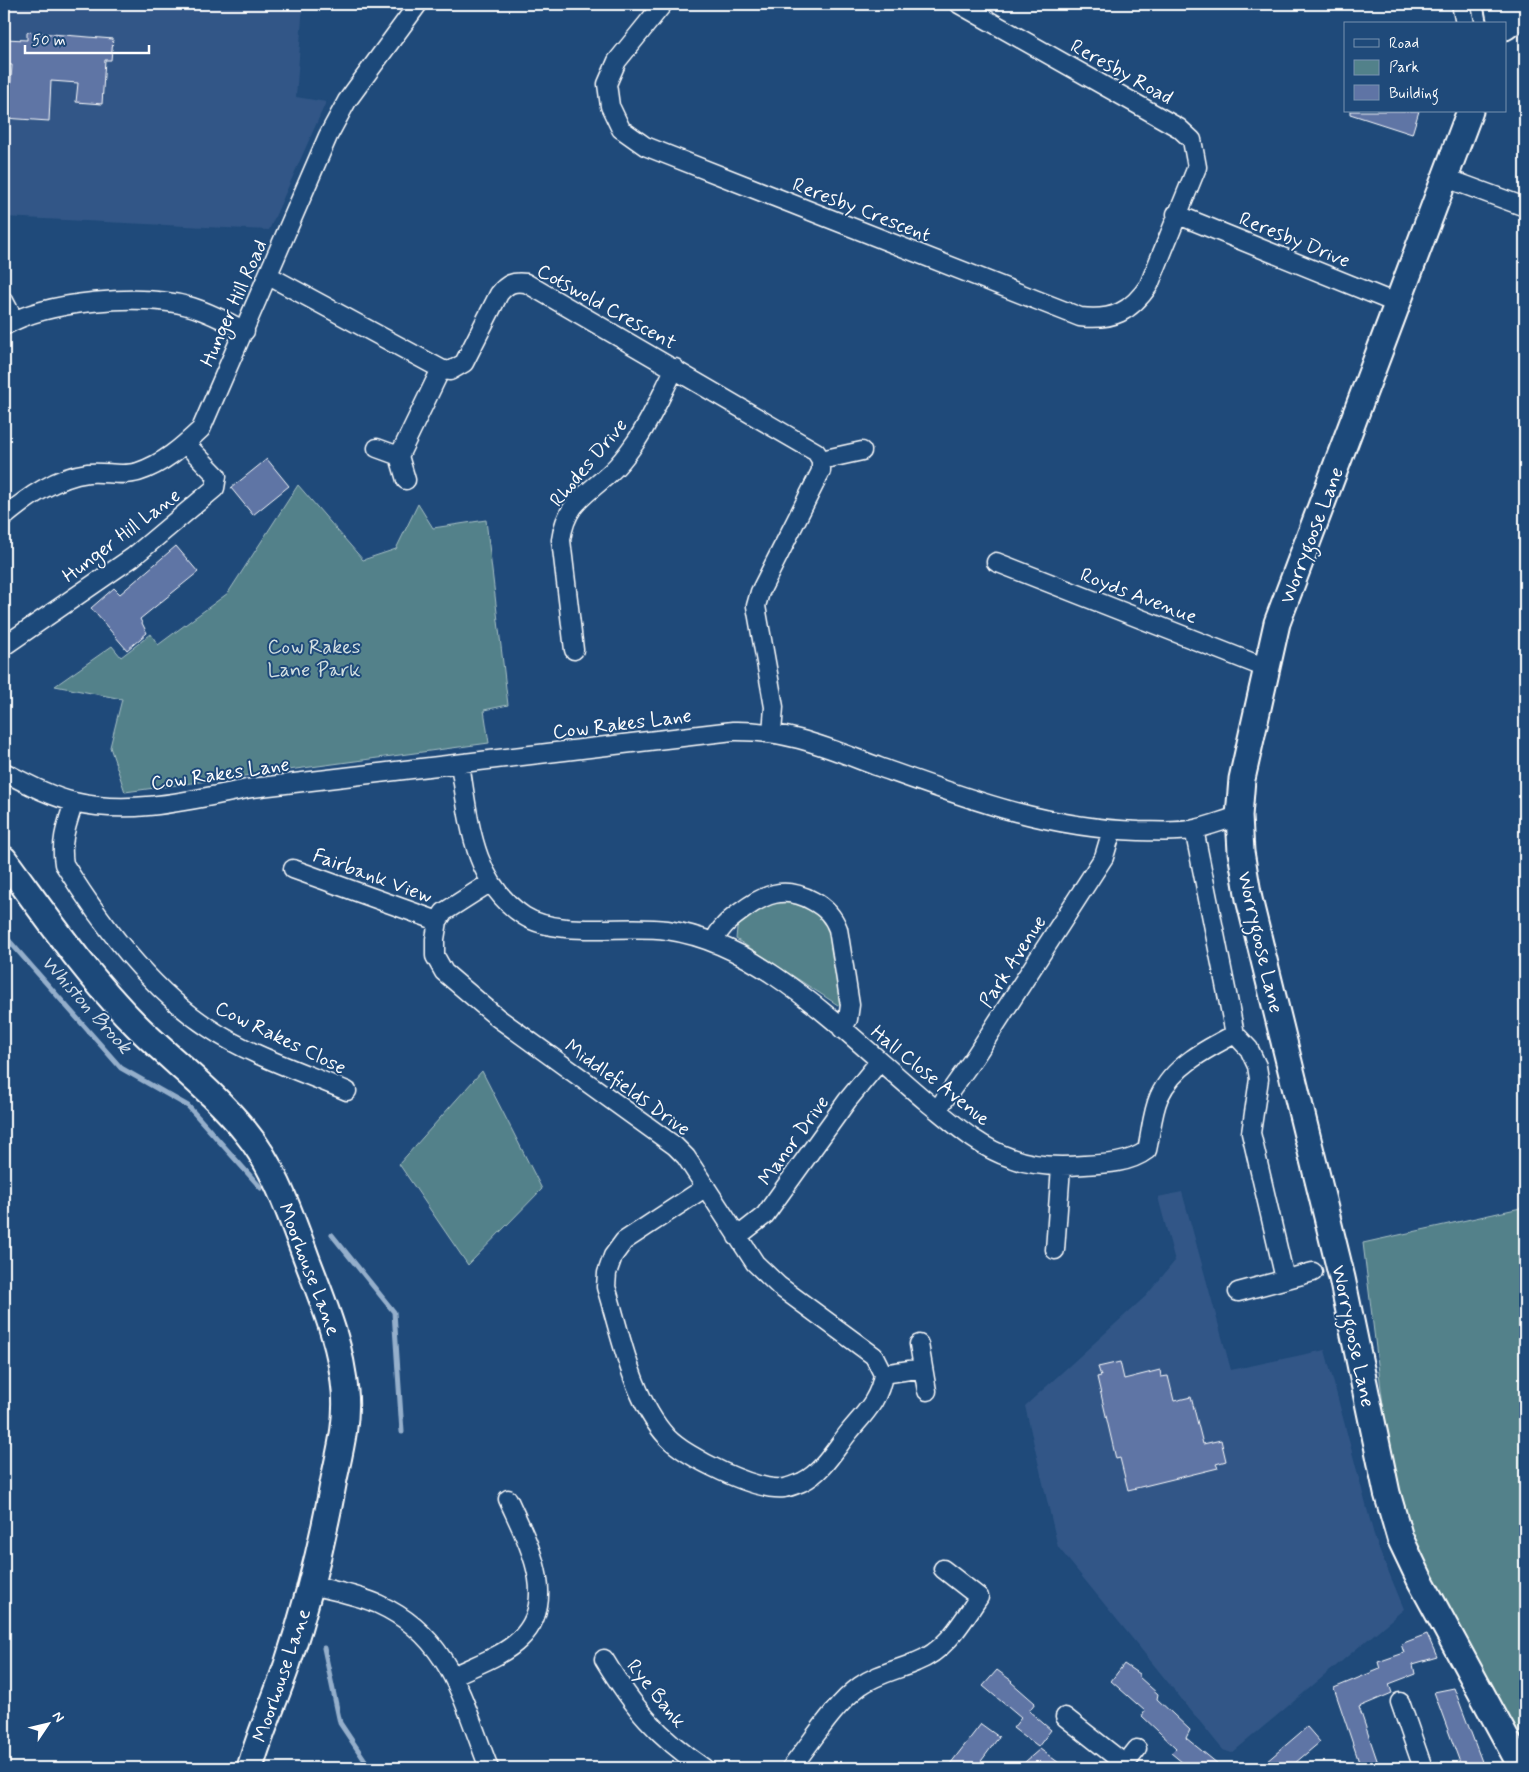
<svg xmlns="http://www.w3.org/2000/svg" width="1529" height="1772" font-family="Mynerve,sans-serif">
  <rect width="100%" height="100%" fill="#1f4a7a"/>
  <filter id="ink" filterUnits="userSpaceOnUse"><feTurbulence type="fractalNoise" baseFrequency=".02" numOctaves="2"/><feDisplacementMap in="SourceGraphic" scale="10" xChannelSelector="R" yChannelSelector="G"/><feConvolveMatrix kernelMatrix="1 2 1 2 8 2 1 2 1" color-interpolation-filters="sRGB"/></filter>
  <g filter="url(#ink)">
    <path fill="#325787" d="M 4,4 L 303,4 L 296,97 L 326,102 L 269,230 L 4,217 Z
      M 1182,1192 L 1231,1370 L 1325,1350 L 1375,1539 L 1404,1609 L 1232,1753 L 1223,1750 L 1058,1547 L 1025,1406 L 1146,1296 L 1175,1261 L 1158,1197 Z"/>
    <path fill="#52818a" stroke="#a8c0c4" d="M 298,485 L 363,560 L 396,549 L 418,504 L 433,528 L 486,520 L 508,705 L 484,710 L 489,743 L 125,792 L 110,747 L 122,699 L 55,686 L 112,646 L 121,657 L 151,634 L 158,645 L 228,593 Z
      M 795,899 L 821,914 L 831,929 L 844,1009 L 736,939 L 737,928 C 758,906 765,902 795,899 Z
      M 482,1071 L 542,1189 L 468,1265 L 399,1164 Z
      M 1525,1207 L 1525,1753 L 1414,1544 L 1393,1486 L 1363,1243 Z"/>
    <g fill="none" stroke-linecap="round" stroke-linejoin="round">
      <path stroke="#95afcb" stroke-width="5" d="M 4,935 L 121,1068 L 188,1106 L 261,1188
        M 332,1235 L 394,1312 L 402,1432
        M 324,1648 L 340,1723 L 370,1768"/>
    </g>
    <path fill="#5f74a5" stroke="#fff" d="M 27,32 L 113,39 L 111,60 L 105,60 L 102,104 L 76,102 L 78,83 L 51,81 L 49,121 L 4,118 L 4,93 L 10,94 L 12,65 L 4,64 L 4,39 L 27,40 Z
      M 1350,111 L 1419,111 L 1412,134 L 1350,114 Z
      M 267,459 L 289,486 L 253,515 L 231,488 Z
      M 176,546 L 198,572 L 140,619 L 147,633 L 127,650 L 91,608 L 114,588 L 120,594 Z
      M 1120,1362 L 1124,1379 L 1160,1370 L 1161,1377 L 1168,1376 L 1174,1401 L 1191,1397 L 1203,1444 L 1221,1440 L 1226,1461 L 1216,1464 L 1218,1468 L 1128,1490 L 1120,1458 L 1116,1459 L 1097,1377 L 1101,1376 L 1098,1367 Z
      M 1427,1634 L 1437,1657 L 1413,1664 L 1415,1674 L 1389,1684 L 1392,1693 L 1359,1707 L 1378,1763 L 1361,1768 L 1334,1688 L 1380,1669 L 1378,1662 L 1404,1653 L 1401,1644 Z
      M 1124,1664 L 1139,1674 L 1139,1677 L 1158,1694 L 1157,1699 L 1190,1730 L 1186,1738 L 1223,1768 L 1189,1768 L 1171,1753 L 1176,1748 L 1142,1716 L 1145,1711 L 1111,1681 Z
      M 997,1670 L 1012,1681 L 1011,1682 L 1035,1703 L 1029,1711 L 1051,1730 L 1038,1747 L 1013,1728 L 1021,1718 L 983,1686 Z
      M 1454,1688 L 1481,1759 L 1484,1768 L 1462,1768 L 1434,1692 Z
      M 981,1724 L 999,1737 L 976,1768 L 947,1768 Z
      M 1307,1727 L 1320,1742 L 1289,1768 L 1259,1768 Z
      M 1040,1749 L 1066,1768 L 1018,1768 Z"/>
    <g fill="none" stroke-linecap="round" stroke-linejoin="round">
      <g stroke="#fff" stroke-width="21">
        <path id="street" d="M 663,4 L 617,61 L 607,84 L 610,106 L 621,129 L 645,146 L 1080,317 C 1112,321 1131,312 1149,285 L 1197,167 L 1192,140 L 1179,128 L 959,4
          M 1461,4 L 1465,24
          M 1446,178 L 1525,207
          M 1176,214 L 1398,304
          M 269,276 L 441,369 L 450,371 L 464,363 L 499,294 C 507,284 513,281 526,283 L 816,452 L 821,460 L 821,471 L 760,592 L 756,606 L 774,707 L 772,733
          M 4,301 L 14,320
          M 4,326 C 47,301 141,293 188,306 C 208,311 227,322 245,331
          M 377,448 L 399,456 L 406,480
          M 399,456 L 441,369
          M 821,460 L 862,451
          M 4,517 C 28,497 56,477 88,473 C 104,471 122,477 138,472 C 163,464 182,447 201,429 L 328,136 L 347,101 L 418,4
          M 996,562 L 1266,668
          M 4,646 L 133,557 L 215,488 L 217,476 L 186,444
          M 574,650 L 561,540 C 566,502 586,496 611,472 C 620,464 628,453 635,443 C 651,420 662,393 675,368
          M 460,764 C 469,819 472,882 524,916 C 558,938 627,924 667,930 C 708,936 742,953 775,976 C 829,1012 877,1060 927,1102 C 953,1123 978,1147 1011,1158 C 1034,1167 1060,1167 1084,1165 C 1106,1164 1130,1163 1147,1150 C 1151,1133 1152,1113 1159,1097 C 1173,1066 1206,1049 1235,1034
          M 4,772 C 26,783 49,796 74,802 C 132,816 195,799 252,788 L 733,731 C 789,730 828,748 879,767 C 966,798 1045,828 1139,831 C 1157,831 1177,833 1195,829 C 1210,826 1224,820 1239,816
          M 74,802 C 67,824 60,841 64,864 C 100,922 151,990 209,1028 C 249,1055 302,1072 347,1091
          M 1194,829 L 1235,1034 L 1249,1049 L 1257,1066 L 1259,1079 L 1251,1133 L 1285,1279
          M 293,869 L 438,921
          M 491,882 L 444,912 L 438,921 L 435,939 L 435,956 L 444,972 L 498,1018 L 675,1146 L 686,1157 L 755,1263 L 779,1286 L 874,1356 L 883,1374 L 923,1368
          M 714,941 C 720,928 728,921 739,913 C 764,894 784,885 813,901 C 826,908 833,916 838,929 L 850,1005 L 848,1019 L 842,1029
          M 937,1110 L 974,1058 L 1104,857 L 1112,830
          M 706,1187 L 624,1241 L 613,1256 L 607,1273 L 606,1287 C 621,1335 632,1399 667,1437 C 687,1458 755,1491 784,1488 C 790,1487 797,1484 802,1482 C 822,1473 836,1448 849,1432 C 864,1414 880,1399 883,1374
          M 737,1237 L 765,1215 L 847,1101 L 879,1062
          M 1055,1250 L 1061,1167
          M 1238,1292 L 1313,1272
          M 919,1344 L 927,1391
          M 312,1585 C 334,1591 358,1595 378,1604 C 451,1637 462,1700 489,1768
          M 604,1659 C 633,1707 657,1736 704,1768
          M 453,1676 C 475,1665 503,1656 520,1639 C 561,1599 526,1540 508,1499
          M 1400,1702 L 1423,1768
          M 1065,1717 L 1125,1764
          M 791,1768 C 811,1743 834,1705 860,1686 C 877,1674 897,1670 916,1662 C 946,1651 962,1622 979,1597 L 943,1569
          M 1122,1768 L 1137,1749"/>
      </g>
      <g stroke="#fff" stroke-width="29">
        <path id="secondary" d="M 1497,4 L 1501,24
          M 1505,27 L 1525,12
          M 1470,111 L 1277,623 L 1242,779 L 1239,816 L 1241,852 L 1249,899 L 1342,1278 L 1387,1493 L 1400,1538 L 1420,1580 L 1522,1768
          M 4,859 C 46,916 86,975 137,1026 C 172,1061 214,1092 245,1131 C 275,1167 290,1214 306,1257 C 323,1302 341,1343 345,1391 C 348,1420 340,1451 334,1479 C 323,1542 307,1604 287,1665 C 275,1700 260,1733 250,1768"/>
      </g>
      <use href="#street" stroke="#1f4a7a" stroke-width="18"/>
      <use href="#secondary" stroke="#1f4a7a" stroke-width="25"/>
    </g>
  </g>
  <g text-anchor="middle" stroke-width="4" stroke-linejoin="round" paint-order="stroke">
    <g font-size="20" fill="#fff" stroke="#1f4a7a">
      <text transform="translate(1122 71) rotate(29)" y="7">Reresby Road</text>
      <text transform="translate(862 209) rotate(21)" y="7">Reresby Crescent</text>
      <text transform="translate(1295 239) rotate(22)" y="7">Reresby Drive</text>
      <text transform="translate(233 303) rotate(-66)" y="7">Hunger Hill Road</text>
      <text transform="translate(607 306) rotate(29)" y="7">Cotswold Crescent</text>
      <text transform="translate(588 462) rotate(-50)" y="7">Rhodes Drive</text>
      <text transform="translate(121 535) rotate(-37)" y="7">Hunger Hill Lane</text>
      <text transform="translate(1311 535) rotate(-69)" y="7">Worrygoose Lane</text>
      <text transform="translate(1139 595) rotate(21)" y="7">Royds Avenue</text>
      <text transform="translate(622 723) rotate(-7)" y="7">Cow Rakes Lane</text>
      <text transform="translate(220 773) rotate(-8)" y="7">Cow Rakes Lane</text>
      <text transform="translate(373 875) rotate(20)" y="7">Fairbank View</text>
      <text transform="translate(1261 942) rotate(77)" y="7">Worrygoose Lane</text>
      <text transform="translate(1012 961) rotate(-57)" y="7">Park Avenue</text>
      <text transform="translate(281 1037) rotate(26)" y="7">Cow Rakes Close</text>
      <text transform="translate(931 1075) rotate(39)" y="7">Hall Close Avenue</text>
      <text transform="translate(628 1087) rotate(36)" y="7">Middlefields Drive</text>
      <text transform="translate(793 1140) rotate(-54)" y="7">Manor Drive</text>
      <text transform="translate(310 1269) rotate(69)" y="7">Moorhouse Lane</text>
      <text transform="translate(1354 1336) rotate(78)" y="7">Worrygoose Lane</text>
      <text transform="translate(281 1675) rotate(-71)" y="7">Moorhouse Lane</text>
      <text transform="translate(657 1693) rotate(51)" y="7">Rye Bank</text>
    </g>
    <g font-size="20" fill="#d4e0e2" stroke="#1f4a7a">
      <text x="314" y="653">Cow Rakes<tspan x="314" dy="23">Lane Park</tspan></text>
    </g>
    <g font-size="21" font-style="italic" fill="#d3dee9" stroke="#1f4a7a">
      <text transform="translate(87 1004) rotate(48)" y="7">Whiston Brook</text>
    </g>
  </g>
  <rect width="1529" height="1772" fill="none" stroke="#1f4a7a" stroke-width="20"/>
  <rect x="10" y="10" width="1509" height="1752" fill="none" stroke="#fff" stroke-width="2" filter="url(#ink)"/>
  <rect x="1344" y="22" width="162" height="90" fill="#1f4a7a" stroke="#7992af"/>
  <rect x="1354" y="39" width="25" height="8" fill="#1f4a7a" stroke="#7992af"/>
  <text x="1389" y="48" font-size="15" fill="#ffffff">Road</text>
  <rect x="1354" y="60" width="25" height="15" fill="#52818a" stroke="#7992af"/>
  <text x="1389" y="72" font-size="15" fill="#ffffff">Park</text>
  <rect x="1354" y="85" width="25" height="15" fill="#5f74a5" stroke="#7992af"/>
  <text x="1389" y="98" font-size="15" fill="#ffffff">Building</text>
  <g transform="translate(48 1724) rotate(55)" stroke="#1f4a7a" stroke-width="4" paint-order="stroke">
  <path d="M0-4L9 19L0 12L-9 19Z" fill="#ffffff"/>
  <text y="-8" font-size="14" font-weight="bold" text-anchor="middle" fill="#ffffff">N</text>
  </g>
  <path d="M25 45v8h124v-8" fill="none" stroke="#ffffff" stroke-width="2.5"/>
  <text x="32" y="45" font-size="15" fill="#ffffff" stroke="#1f4a7a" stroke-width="4" paint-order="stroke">50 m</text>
</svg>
